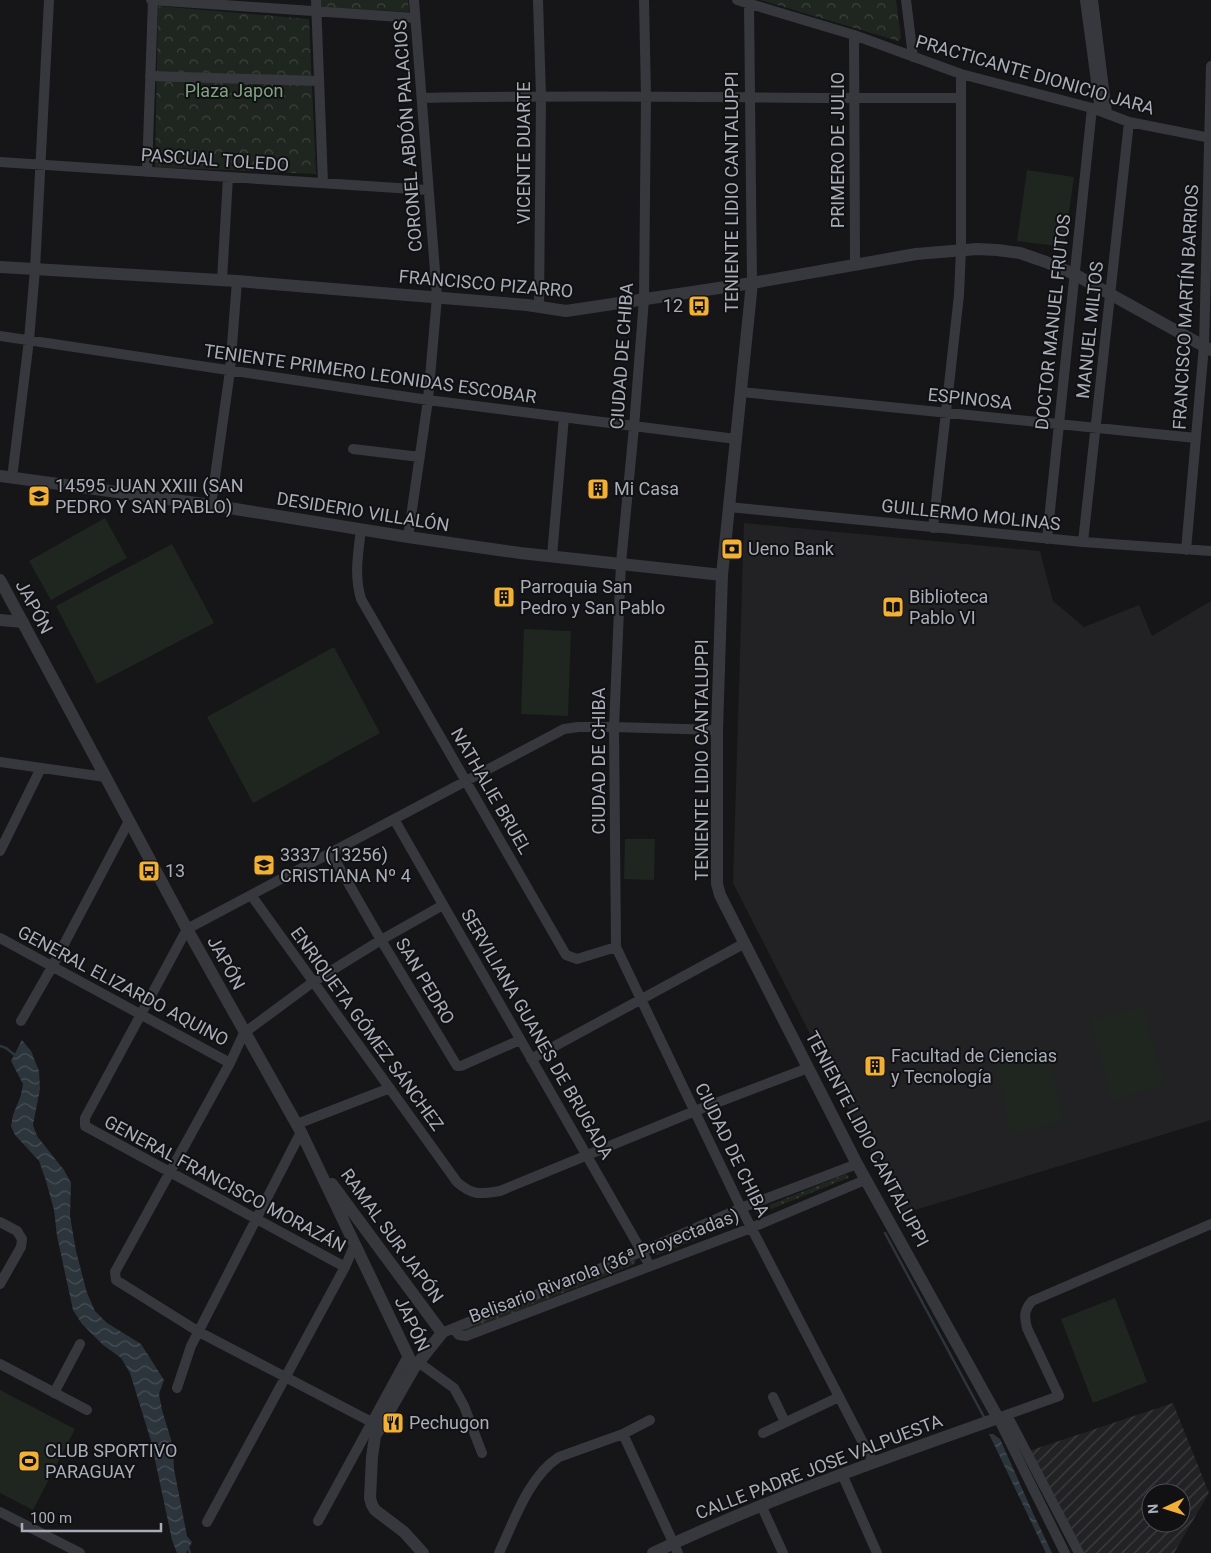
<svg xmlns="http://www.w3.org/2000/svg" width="1211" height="1553" font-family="Roboto,sans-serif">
  <defs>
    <pattern id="industrial-furrows" width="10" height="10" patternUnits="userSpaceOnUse" patternTransform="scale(1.25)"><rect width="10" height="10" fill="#222225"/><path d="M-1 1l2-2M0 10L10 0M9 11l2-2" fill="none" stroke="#3f3f43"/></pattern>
    <pattern id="grass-dots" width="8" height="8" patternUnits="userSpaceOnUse" patternTransform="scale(1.25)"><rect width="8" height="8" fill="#1e261f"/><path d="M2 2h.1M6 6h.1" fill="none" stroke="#3c433d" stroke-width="1.8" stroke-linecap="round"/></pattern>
    <pattern id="park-crowns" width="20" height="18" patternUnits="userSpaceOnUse" patternTransform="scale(1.25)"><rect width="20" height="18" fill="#1e261f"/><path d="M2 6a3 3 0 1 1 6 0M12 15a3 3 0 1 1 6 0" fill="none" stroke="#3c433d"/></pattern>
    <pattern id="water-waves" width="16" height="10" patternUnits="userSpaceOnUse" patternTransform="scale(1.25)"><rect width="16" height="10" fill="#2c353c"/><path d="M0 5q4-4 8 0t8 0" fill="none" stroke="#485056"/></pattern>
  </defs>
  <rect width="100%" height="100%" fill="#161618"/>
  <path fill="#222225" d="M 744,523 L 1040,551 L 1053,601 L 1084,627 L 1139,605 L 1152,636 L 1211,601 L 1211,1120 L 902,1214 L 733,883 Z"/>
  <path fill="url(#industrial-furrows)" fill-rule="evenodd" d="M 1173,1403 L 1209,1493 L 1174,1553 L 1081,1553 L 1029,1451 ZM 1151,1493 L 1181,1493 L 1181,1523 L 1151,1523 Z"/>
  <path fill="url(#grass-dots)" d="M 846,1174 L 849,1176 L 848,1178 L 759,1214 L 756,1213 L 757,1210 Z
    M 735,1219 L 738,1219 L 737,1223 L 657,1255 L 654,1255 L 655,1251 Z
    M 633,1260 L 636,1260 L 635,1264 L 463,1333 L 460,1330 Z"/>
  <path fill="url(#park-crowns)" d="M 320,0 L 408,0 L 409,12 L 320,7 Z
    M 760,0 L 896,0 L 901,38 L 898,41 Z
    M 158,6 L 309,19 L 316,174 L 155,167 Z"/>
  <path fill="#1e261f" d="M 1027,170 L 1074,177 L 1064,247 L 1017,241 Z
    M 105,518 L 127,558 L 51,600 L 29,561 Z
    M 172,544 L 214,623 L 97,684 L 56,606 Z
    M 524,629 L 571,631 L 568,716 L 521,714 Z
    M 334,647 L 380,733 L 253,803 L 207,717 Z
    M 625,839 L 655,839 L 654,880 L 624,879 Z
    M 1143,1006 L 1165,1085 L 1112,1100 L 1090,1021 Z
    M 1047,1047 L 1064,1122 L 1011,1134 L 994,1059 Z
    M 1115,1298 L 1147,1382 L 1093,1403 L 1061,1319 Z
    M 0,1390 L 75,1429 L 33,1510 L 0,1493 Z"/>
  <path fill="url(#water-waves)" d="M 22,1040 L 31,1051 L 39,1071 L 40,1089 L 33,1125 L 37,1136 L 64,1170 L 71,1183 L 70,1216 L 76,1251 L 87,1293 L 95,1311 L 107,1323 L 141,1344 L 164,1380 L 159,1394 L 162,1410 L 173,1446 L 174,1469 L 187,1536 L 192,1542 L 186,1553 L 177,1553 L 172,1540 L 151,1441 L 130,1373 L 121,1358 L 103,1345 L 82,1324 L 73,1310 L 57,1236 L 54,1210 L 46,1181 L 39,1161 L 15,1135 L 11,1126 L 13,1115 L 21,1095 L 23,1084 L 11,1061 Z
    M 989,1434 L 993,1434 L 1000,1439 L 1033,1513 L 1052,1553 L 1046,1553 Z"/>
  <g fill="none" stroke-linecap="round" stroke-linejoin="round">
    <path stroke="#2c353c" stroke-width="2.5" d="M 0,1046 L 6,1048 L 16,1056
      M 885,1233 L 984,1417
      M 187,1545 L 190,1553"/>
    <path stroke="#37383d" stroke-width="10" d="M 151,0 L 415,18
      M 316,0 L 323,183
      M 538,0 L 541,96 L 539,306
      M 644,0 L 646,96 L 644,299 L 634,427 L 621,563 L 614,727 L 616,947 L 741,1208 L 873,1462
      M 737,0 L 854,35 L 961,74 L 1092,108 L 1129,122 L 1211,138
      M 906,0 L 913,57
      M 1085,0 L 1100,111
      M 1093,0 L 1107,113
      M 749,3 L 752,283
      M 854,35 L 855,264
      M 150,76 L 319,81
      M 422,98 C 602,94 781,99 961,98
      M 0,162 L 428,190
      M 147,172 L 153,0
      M 222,280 L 228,177
      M 0,336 L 428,400 L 736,439
      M 741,392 L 1196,438
      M 353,449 L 420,457
      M 12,478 L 29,340 L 35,269 L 49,0
      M 211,505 L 230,371 L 237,281
      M 729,507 L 1083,542 L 1211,551
      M 933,528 L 959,295 L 961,249 L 961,74
      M 361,530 C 358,554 354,575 361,599 L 566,955 L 577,959 L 616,947
      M 408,537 L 428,400 L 437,297 L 414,0
      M 1047,539 L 1092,108
      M 1083,542 L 1129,122
      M 1186,550 L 1204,346 L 1211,66
      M 552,556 L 564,417
      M 0,762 L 105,777
      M 394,819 L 650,1266
      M 0,851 L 41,768
      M 331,853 L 381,940 L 457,1066 L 461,1066 L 520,1040
      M 251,895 L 457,1182 C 473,1196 480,1194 500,1191 L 695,1111 L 808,1068
      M 0,938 L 230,1063
      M 21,1021 L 52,967 L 129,821
      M 531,1059 L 745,943
      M 297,1124 L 390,1088
      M 0,1222 L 17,1231 L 22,1239 L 21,1247 L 0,1284
      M 345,1267 L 85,1126 L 85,1118 L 187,929 L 564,729 L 578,727 L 614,727 L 717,730
      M 454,1329 L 459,1335 L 466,1336 L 751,1228 L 865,1180
      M 442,1333 L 643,1251 L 741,1208 L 857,1164
      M 418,1362 L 454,1388 L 464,1406 L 482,1453
      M 0,1364 L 87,1410
      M 177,1388 L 191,1346 L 301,1132
      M 54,1393 L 80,1344
      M 773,1397 L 785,1422
      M 1007,1415 L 1079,1553
      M 381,1427 L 199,1332 L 116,1280 L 115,1272 L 230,1063 L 244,1033 L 313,982 L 381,940 L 443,905
      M 763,1433 L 839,1397
      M 623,1434 L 678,1553
      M 842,1474 L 877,1553
      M 761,1505 L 783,1553
      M 0,1512 L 80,1553
      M 318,1521 L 408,1356
      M 207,1522 L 345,1267 L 355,1244
      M 499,1553 C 514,1521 529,1476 559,1457 L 623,1434 L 650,1420
      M 1065,1553 L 998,1418 L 1059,1396 L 1027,1328 C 1024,1316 1024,1310 1032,1301 L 1211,1224"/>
    <path stroke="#37383d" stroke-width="12" d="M 0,267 L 237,281 L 527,305 L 566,311 L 752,283 L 916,254 L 977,249 L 997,250 L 1020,253 L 1046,262 L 1074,274 L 1211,350
      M 0,476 L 211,505 L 408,537 L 520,553 L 722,575
      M 0,580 L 187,929 L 301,1132 L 414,1368
      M 0,620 L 23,622
      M 332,1184 L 442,1333 L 414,1368 L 375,1436 L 372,1457 L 370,1498 L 372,1505 L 375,1510 L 404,1532 L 423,1553
      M 653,1553 C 765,1500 882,1459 998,1418 L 857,1164 L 720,895 L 717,884 L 717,730 L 722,575 L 752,283"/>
  </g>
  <defs>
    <g id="bus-square" transform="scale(1.125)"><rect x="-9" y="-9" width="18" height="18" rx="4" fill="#f2b134" stroke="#111113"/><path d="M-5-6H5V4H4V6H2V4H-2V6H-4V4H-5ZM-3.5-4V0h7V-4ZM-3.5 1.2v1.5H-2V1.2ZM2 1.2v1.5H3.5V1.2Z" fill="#111"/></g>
    <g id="building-square" transform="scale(1.125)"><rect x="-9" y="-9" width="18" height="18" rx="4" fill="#f2b134" stroke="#111113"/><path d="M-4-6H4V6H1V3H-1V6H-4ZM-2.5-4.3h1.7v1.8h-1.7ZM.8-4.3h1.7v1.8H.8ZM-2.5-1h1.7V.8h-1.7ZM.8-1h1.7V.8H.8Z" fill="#111"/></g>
    <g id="school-square" transform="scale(1.125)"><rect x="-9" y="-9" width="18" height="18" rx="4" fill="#f2b134" stroke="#111113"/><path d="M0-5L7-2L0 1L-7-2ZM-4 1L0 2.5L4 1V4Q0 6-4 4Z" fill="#111"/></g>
    <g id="bank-square" transform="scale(1.125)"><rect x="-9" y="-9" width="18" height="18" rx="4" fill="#f2b134" stroke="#111113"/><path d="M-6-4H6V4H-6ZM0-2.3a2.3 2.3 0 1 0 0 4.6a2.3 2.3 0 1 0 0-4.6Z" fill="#111"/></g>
    <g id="library-square" transform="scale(1.125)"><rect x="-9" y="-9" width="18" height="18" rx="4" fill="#f2b134" stroke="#111113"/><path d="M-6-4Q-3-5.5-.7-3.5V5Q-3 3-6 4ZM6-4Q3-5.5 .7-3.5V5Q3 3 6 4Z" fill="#111"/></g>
    <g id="restaurant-square" transform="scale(1.125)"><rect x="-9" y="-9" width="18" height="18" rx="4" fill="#f2b134" stroke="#111113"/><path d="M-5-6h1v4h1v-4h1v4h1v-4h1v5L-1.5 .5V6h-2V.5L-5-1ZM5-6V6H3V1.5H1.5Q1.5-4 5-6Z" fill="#111"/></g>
    <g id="stadium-square" transform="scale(1.125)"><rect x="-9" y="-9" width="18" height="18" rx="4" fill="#f2b134" stroke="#111113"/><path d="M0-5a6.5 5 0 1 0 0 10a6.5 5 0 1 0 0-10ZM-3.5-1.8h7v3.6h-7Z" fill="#111"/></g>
  </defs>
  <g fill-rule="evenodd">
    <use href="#bus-square" x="699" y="306"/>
    <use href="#building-square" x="598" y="489"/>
    <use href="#school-square" x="39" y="496"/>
    <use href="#bank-square" x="732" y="549"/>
    <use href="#building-square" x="504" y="597"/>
    <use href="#library-square" x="893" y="607"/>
    <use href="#school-square" x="264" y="865"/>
    <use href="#bus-square" x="149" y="871"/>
    <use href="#building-square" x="875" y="1066"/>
    <use href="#restaurant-square" x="393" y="1423"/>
    <use href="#stadium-square" x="29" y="1461"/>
  </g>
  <g text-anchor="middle" stroke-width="4" stroke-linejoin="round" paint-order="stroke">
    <g font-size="18" fill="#a8adb8" stroke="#111113">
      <text transform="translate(1035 75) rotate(16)" y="6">PRACTICANTE DIONICIO JARA</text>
      <text transform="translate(408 136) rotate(-94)" y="6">CORONEL ABDÓN PALACIOS</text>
      <text transform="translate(838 150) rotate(-90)" y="6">PRIMERO DE JULIO</text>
      <text transform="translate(524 153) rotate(-90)" y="6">VICENTE DUARTE</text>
      <text transform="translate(215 160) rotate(4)" y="6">PASCUAL TOLEDO</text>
      <text transform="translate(732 192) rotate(-90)" y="6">TENIENTE LIDIO CANTALUPPI</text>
      <text transform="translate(486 284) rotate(5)" y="6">FRANCISCO PIZARRO</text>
      <text transform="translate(1186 307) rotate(-87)" y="6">FRANCISCO MARTÍN BARRIOS</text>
      <text transform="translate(1053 322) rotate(-84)" y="6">DOCTOR MANUEL FRUTOS</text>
      <text transform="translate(1090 330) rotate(-84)" y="6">MANUEL MILTOS</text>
      <text transform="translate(622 356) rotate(-86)" y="6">CIUDAD DE CHIBA</text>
      <text transform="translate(370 374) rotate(8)" y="6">TENIENTE PRIMERO LEONIDAS ESCOBAR</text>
      <text transform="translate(970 399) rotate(6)" y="6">ESPINOSA</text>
      <text transform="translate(363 512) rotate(9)" y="6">DESIDERIO VILLALÓN</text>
      <text transform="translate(971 515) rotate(6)" y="6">GUILLERMO MOLINAS</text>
      <text transform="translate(34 607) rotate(62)" y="6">JAPÓN</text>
      <text transform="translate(702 760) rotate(-90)" y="6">TENIENTE LIDIO CANTALUPPI</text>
      <text transform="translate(599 761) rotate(-90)" y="6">CIUDAD DE CHIBA</text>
      <text transform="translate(491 791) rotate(60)" y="6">NATHALIE BRUEL</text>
      <text transform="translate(226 963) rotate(61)" y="6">JAPÓN</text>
      <text transform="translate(425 981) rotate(59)" y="6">SAN PEDRO</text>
      <text transform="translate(123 986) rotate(28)" y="6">GENERAL ELIZARDO AQUINO</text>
      <text transform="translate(367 1029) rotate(54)" y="6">ENRIQUETA GÓMEZ SÁNCHEZ</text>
      <text transform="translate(537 1034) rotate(60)" y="6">SERVILIANA GUANES DE BRUGADA</text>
      <text transform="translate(867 1139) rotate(62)" y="6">TENIENTE LIDIO CANTALUPPI</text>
      <text transform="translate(732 1150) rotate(64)" y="6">CIUDAD DE CHIBA</text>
      <text transform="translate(225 1184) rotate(28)" y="6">GENERAL FRANCISCO MORAZÁN</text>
      <text transform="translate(392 1236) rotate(54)" y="6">RAMAL SUR JAPÓN</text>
      <text transform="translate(604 1266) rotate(-21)" y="6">Belisario Rivarola (36ª Proyectadas)</text>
      <text transform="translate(412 1324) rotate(65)" y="6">JAPÓN</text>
      <text transform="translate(819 1467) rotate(-21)" y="6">CALLE PADRE JOSE VALPUESTA</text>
    </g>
    <g font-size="18" fill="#7fa381" stroke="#111113">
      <text x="234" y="97">Plaza Japon</text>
    </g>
    <g font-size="18" fill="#a8adb8" stroke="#111113" text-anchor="start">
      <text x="683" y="312" text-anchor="end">12</text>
      <text x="55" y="492">14595 JUAN XXIII (SAN<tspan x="55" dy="21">PEDRO Y SAN PABLO)</tspan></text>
      <text x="614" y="495">Mi Casa</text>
      <text x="748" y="555">Ueno Bank</text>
      <text x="520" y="593">Parroquia San<tspan x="520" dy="21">Pedro y San Pablo</tspan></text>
      <text x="909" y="603">Biblioteca<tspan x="909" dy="21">Pablo VI</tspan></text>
      <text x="280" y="861">3337 (13256)<tspan x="280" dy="21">CRISTIANA Nº 4</tspan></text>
      <text x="165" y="877">13</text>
      <text x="891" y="1062">Facultad de Ciencias<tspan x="891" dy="21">y Tecnología</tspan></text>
      <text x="409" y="1429">Pechugon</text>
      <text x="45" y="1457">CLUB SPORTIVO<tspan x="45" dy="21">PARAGUAY</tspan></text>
    </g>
  </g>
  <g transform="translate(1166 1508) rotate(266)"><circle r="24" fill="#111113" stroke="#4d4f55"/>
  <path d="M0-4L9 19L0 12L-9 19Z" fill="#f2b134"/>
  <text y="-8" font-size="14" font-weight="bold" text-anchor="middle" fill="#a8adb8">N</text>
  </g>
  <path d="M22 1523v8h139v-8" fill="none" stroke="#a8adb8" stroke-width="2.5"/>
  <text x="30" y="1523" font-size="15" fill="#a8adb8" stroke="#111113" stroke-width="4" paint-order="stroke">100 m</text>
</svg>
